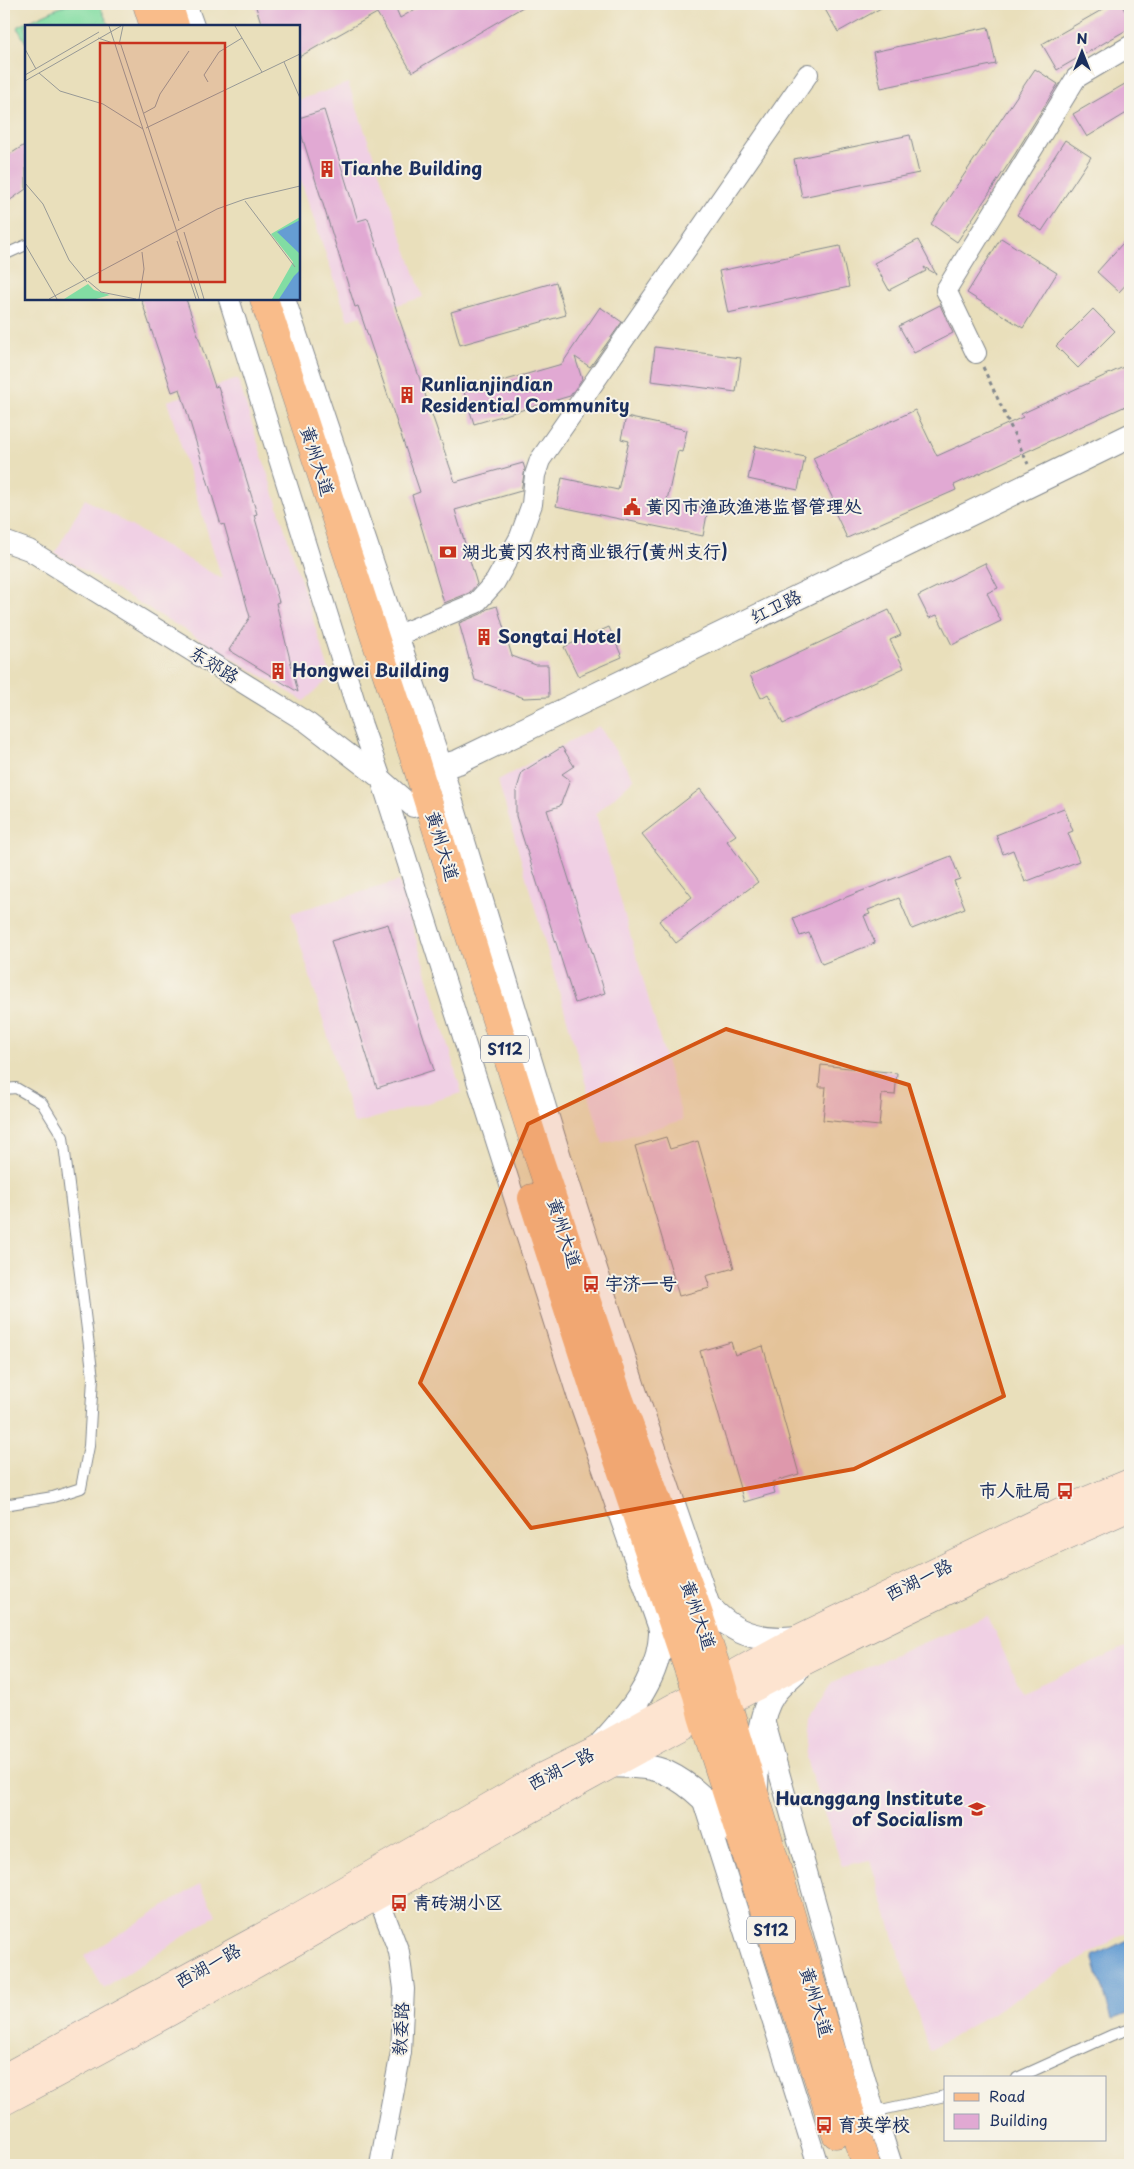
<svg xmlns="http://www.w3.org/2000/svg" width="1134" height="2169" font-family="'Playpen Sans','LXGW WenKai TC',sans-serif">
  <rect width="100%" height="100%" fill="#f7f3e8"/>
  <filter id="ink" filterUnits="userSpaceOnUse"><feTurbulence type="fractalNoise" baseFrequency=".02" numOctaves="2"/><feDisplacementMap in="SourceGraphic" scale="10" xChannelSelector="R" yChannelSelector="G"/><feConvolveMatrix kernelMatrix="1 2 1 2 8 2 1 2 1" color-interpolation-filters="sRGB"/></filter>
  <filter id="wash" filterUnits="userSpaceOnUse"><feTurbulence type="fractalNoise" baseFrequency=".0096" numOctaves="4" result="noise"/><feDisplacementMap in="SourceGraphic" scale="20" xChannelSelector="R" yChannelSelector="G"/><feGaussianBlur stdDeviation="1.12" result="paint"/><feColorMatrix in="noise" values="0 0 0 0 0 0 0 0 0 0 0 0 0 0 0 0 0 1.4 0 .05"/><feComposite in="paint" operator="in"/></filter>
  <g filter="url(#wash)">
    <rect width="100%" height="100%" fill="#e9dfbb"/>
    <path fill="#f0d0e4" d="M 348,83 L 423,297 L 348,320 L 299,175 L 299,100 Z
      M 238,379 L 331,677 L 304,701 L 55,553 L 85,499 L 222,579 L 167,401 Z
      M 599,726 L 634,779 L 596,814 L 683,1120 L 603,1144 L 498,780 Z
      M 399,881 L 462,1093 L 354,1124 L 291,913 Z
      M 987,1615 L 1022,1692 L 1130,1645 L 1130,1930 L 929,2051 L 870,1860 L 842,1866 L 806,1759 L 810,1720 L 833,1682 Z
      M 200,1884 L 216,1915 L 104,1989 L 84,1956 Z"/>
    <path fill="#82dda3" stroke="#4e8680" d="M 67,4 L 99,4 L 109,26 L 26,26 L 26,43 L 17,27 Z"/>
    <path fill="#659dd3" stroke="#406698" d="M 1130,1939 L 1130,2013 L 1112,2020 L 1093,1956 Z"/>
    <g id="blocks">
      <path fill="#e1a9d3" d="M 255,4 L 394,4 L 400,18 L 424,4 L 528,4 L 412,72 L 377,13 L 299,57 L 299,26 L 262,26 Z
        M 822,4 L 888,4 L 838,32 Z
        M 1112,4 L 1121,4 L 1130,19 L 1130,28 L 1057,70 L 1042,44 Z
        M 988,27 L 996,64 L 881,88 L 873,52 Z
        M 1035,69 L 1058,84 L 1015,154 L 957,242 L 931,224 Z
        M 1130,81 L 1130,111 L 1087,137 L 1073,114 Z
        M 324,110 L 358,221 L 368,218 L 399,318 L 455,482 L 523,463 L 525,469 L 521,491 L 455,510 L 477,584 L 469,593 L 444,603 L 412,495 L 420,492 L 358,306 L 355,307 L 299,127 L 299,118 Z
        M 910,135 L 919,173 L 802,197 L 794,159 Z
        M 1065,140 L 1091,157 L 1042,231 L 1017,215 Z
        M 26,144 L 26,189 L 9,201 L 4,192 L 4,158 Z
        M 1130,235 L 1130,280 L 1119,292 L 1097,272 Z
        M 1001,238 L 1057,273 L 1023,328 L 967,293 Z
        M 918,240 L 936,274 L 924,267 L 926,271 L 889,290 L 874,263 Z
        M 840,246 L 849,287 L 728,313 L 719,271 Z
        M 556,282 L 566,315 L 460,345 L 451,312 Z
        M 141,299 L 186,299 L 215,387 L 218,386 L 257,514 L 254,515 L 279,602 L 276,603 L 298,692 L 229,650 L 250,617 L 224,524 L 221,525 L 180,389 L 172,392 Z
        M 940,305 L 953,333 L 914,353 L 899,326 Z
        M 600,307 L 622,322 L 590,367 L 575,357 L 582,379 L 570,396 L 474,424 L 464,392 L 562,364 Z
        M 1093,309 L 1115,331 L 1078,368 L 1056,346 Z
        M 655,347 L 741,358 L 736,392 L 651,381 Z
        M 1130,364 L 1130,404 L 954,485 L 956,490 L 847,538 L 831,504 L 835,503 L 813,458 L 915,410 L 937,456 L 1023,417 L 1021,414 Z
        M 626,417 L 687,430 L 682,452 L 678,451 L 667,500 L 708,509 L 703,536 L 556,506 L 562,478 L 618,490 L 629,441 L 621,439 Z
        M 755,446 L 805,457 L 798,490 L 748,479 Z
        M 985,563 L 998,588 L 987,593 L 1001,621 L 952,645 L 937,615 L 929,618 L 918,596 Z
        M 497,606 L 512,656 L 536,665 L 548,665 L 549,697 L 524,698 L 475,680 L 459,623 L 481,614 L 487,609 Z
        M 889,610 L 901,635 L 890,640 L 904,668 L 783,724 L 768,694 L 761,698 L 750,675 Z
        M 609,627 L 622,657 L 578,676 L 564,647 Z
        M 562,747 L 574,766 L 562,774 L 570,780 L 560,806 L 547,810 L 605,993 L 575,1003 L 516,816 L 516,792 L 522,772 Z
        M 700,789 L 736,835 L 727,841 L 758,882 L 676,943 L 659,921 L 692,897 L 642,834 Z
        M 1064,808 L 1073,831 L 1068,833 L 1079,861 L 1025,882 L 1013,850 L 1003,854 L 996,835 Z
        M 951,856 L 960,879 L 954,881 L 965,908 L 912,929 L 899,898 L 868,910 L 870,914 L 864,916 L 875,943 L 822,964 L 809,933 L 800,936 L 793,918 Z
        M 388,924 L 434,1070 L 377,1088 L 331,941 Z
        M 821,1065 L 897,1073 L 895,1095 L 882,1094 L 879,1126 L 823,1120 L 826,1087 L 819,1087 Z
        M 666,1137 L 670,1149 L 698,1141 L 734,1268 L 706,1276 L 710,1288 L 679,1296 L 635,1146 Z
        M 731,1342 L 735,1355 L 763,1346 L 799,1474 L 772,1482 L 775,1493 L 744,1502 L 700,1351 Z"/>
    </g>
  </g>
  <g filter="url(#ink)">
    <use href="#blocks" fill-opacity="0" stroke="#82878c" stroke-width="1"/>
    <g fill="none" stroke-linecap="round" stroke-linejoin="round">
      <g stroke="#82878c" stroke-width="12">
        <path id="service" d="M 4,255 L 26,245
          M 4,1089 L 16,1088 L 42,1103 L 63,1137 L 93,1378 L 89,1446 L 81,1488 L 53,1497 L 4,1505
          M 1017,2078 L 1112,2035 L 1130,2029
          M 872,2112 L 945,2096"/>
      </g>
      <g stroke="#82878c" stroke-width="22">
        <path id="minor" d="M 186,4 L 194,26
          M 229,299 L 362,725 L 381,779 L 578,1398 L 659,1629
          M 285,299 L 442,766 L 561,1157 L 635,1387 L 711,1609
          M 976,353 L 946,290 L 1076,78 L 1130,46
          M 4,541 L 29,550 L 308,723 L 381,779 L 413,807
          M 398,635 L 476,603 L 495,582 L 520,537 L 532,504 L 535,475 L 540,460 L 808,74
          M 764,1719 L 871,2100 L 892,2165
          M 702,1798 L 818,2165
          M 377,1895 L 399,1952 L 404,1989 L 401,2052 L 380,2165"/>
      </g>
      <g stroke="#82878c" stroke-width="26">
        <path id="tertiary" d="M 419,773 L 458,762 L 1130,436
          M 693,1589 C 726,1629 747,1643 800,1638
          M 602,1743 C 628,1715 655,1683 660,1644 C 662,1629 662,1613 662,1597
          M 610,1765 C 629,1766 650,1765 667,1773 C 697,1787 719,1815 741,1839
          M 756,1787 C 757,1760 757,1716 774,1693 C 780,1685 789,1678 796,1671"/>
      </g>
      <g stroke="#82878c" stroke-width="29">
        <path id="secondary" d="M 4,2078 L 286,1924 L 538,1779 L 595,1751 L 800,1638 L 1062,1511 L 1130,1483
          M 4,2101 C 274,1959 535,1800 806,1660 C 912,1606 1021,1555 1130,1507"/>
      </g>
      <g stroke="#82878c" stroke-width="29">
        <path id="primary" d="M 147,4 L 154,26
          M 168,4 L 175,26
          M 264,299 L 416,763 L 540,1161 L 617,1392 L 694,1600 L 718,1672 L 866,2165
          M 532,1198 L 597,1398 L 697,1695 L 702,1716 L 836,2134"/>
      </g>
      <path stroke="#82878c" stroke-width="3" stroke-dasharray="4 4" stroke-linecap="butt" d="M 983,367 L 1028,464"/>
      <use href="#service" stroke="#fff" stroke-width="10"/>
      <use href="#minor" stroke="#fff" stroke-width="20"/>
      <use href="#tertiary" stroke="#fff" stroke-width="24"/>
      <use href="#secondary" stroke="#fde4d0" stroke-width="28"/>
      <use href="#primary" stroke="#f9bc8a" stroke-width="28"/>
    </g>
  </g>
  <path fill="#d45514" fill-opacity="0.2" stroke="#d45514" stroke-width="4" stroke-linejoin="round" d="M 726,1029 L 909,1085 L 1004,1396 L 854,1469 L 531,1528 L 420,1383 L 528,1124 Z"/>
  <defs>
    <g id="building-bare" transform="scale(1.35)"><path d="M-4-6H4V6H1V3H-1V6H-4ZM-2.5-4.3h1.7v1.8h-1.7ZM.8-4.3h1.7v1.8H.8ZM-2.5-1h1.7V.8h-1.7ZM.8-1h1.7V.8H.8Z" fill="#c8321e" stroke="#f7f3e8" stroke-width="2.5" paint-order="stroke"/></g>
    <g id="civic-bare" transform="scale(1.35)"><path d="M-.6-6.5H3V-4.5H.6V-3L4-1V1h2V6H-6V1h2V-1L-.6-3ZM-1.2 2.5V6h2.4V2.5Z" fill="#c8321e" stroke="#f7f3e8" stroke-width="2.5" paint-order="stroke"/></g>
    <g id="bank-bare" transform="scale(1.35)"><path d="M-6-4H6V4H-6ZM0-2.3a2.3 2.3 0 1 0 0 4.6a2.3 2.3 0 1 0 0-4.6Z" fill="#c8321e" stroke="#f7f3e8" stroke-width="2.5" paint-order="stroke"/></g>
    <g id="bus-bare" transform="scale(1.35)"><path d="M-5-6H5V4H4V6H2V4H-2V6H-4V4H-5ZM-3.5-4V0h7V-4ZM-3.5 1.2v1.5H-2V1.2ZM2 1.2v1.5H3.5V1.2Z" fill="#c8321e" stroke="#f7f3e8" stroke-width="2.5" paint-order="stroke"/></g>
    <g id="university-bare" transform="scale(1.35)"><path d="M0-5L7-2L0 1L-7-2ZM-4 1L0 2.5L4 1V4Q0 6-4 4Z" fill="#c8321e" stroke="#f7f3e8" stroke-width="2.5" paint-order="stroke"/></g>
  </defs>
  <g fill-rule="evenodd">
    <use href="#building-bare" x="327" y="169"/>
    <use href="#building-bare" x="407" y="395"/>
    <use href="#civic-bare" x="632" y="507"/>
    <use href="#bank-bare" x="448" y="552"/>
    <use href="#building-bare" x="484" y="637"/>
    <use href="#building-bare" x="278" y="671"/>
    <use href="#bus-bare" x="591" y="1284"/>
    <use href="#bus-bare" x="1065" y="1491"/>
    <use href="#university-bare" x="977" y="1809"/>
    <use href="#bus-bare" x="399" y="1903"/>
    <use href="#bus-bare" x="824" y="2125"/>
  </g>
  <g text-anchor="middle" stroke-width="4" stroke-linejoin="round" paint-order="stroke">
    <g fill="#f7f3e8" stroke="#5d6a87" stroke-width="1">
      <rect x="481" y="1035.5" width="48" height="27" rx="4"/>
      <rect x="747" y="1916.5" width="48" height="27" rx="4"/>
    </g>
    <g font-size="16" font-weight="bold" fill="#1b2f5e">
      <text x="505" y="1055">S112</text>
      <text x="771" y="1936">S112</text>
    </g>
    <g font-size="18" font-weight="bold" fill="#1b2f5e" stroke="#f7f3e8" text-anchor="start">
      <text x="341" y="175">Tianhe Building</text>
      <text x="421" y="391">Runlianjindian<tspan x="421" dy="21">Residential Community</tspan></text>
      <text x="646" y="513">黄冈市渔政渔港监督管理处</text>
      <text x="462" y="558">湖北黄冈农村商业银行(黄州支行)</text>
      <text x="498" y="643">Songtai Hotel</text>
      <text x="292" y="677">Hongwei Building</text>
      <text x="605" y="1290">宇济一号</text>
      <text x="1051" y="1497" text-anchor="end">市人社局</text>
      <text x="963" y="1805" text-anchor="end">Huanggang Institute<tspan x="963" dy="21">of Socialism</tspan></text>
      <text x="413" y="1909">青砖湖小区</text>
      <text x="838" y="2131">育英学校</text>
    </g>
    <g font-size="18" fill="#1b2f5e" stroke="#f7f3e8">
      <text transform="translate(317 461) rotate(72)" y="6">黄州大道</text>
      <text transform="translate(776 607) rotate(-26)" y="6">红卫路</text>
      <text transform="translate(214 665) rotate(32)" y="6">东郊路</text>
      <text transform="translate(442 846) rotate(73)" y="6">黄州大道</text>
      <text transform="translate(564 1233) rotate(72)" y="6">黄州大道</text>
      <text transform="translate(919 1580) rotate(-26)" y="6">西湖一路</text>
      <text transform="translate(698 1615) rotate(71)" y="6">黄州大道</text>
      <text transform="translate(561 1769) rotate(-27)" y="6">西湖一路</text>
      <text transform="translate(208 1966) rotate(-29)" y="6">西湖一路</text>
      <text transform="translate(816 2002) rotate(73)" y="6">黄州大道</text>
      <text transform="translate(401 2029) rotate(-87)" y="6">教委路</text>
    </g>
  </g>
  <g transform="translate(25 25)">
    <rect width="275" height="275" fill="#e9dfbb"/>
    <path d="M 275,192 L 275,274 L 247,274 L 268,237 L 246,209 ZM 63,259 L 69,265 L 85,270 L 71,274 L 39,274 Z" fill="#82dda3"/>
    <path d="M 275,195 L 275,229 L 252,207 ZM 275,245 L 275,274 L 254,274 L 269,251 Z" fill="#659dd3"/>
    <path fill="none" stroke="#979996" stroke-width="1" d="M 84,1 L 174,274M 210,1 L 237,47M 73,13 L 91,19M 95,17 L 154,196M 94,20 L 98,1M 0,24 L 11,44M 259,37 L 275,73M 14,48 L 35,66 L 78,79 L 118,104M 0,50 L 74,7M 0,56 L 96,1M 183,57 L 179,50 L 194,27 L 217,13M 119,88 L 130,82 L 135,69 L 164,26M 121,103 L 275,29M 0,158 L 18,179 L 44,235 L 62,257M 220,176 L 270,242M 159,207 L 179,274M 152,216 L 171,274M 0,219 L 32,274M 63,256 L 76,267 L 111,274M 24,274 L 192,184 L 220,174 L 275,161M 114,274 L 119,244 L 117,227"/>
    <path fill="#c8321e" fill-opacity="0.15" stroke="#c8321e" stroke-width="2.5" d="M 75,18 L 200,18 L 200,257 L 75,257 Z"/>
    <rect width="275" height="275" fill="none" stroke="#1b2f5e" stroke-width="2.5"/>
  </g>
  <rect width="1134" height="2169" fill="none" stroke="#f7f3e8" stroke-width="20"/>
  <rect x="944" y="2076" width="162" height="65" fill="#f7f3e8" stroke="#9fa5b1"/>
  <rect x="954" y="2093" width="25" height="8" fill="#f9bc8a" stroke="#9fa5b1"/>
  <text x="989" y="2102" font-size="15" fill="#1b2f5e">Road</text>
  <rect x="954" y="2114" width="25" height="15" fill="#e1a9d3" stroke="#9fa5b1"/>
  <text x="989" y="2126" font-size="15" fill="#1b2f5e">Building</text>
  <g transform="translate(1082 52)" stroke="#f7f3e8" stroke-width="4" paint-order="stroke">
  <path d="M0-4L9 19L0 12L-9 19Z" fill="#1b2f5e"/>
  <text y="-8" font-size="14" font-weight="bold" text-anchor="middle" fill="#1b2f5e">N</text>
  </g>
</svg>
